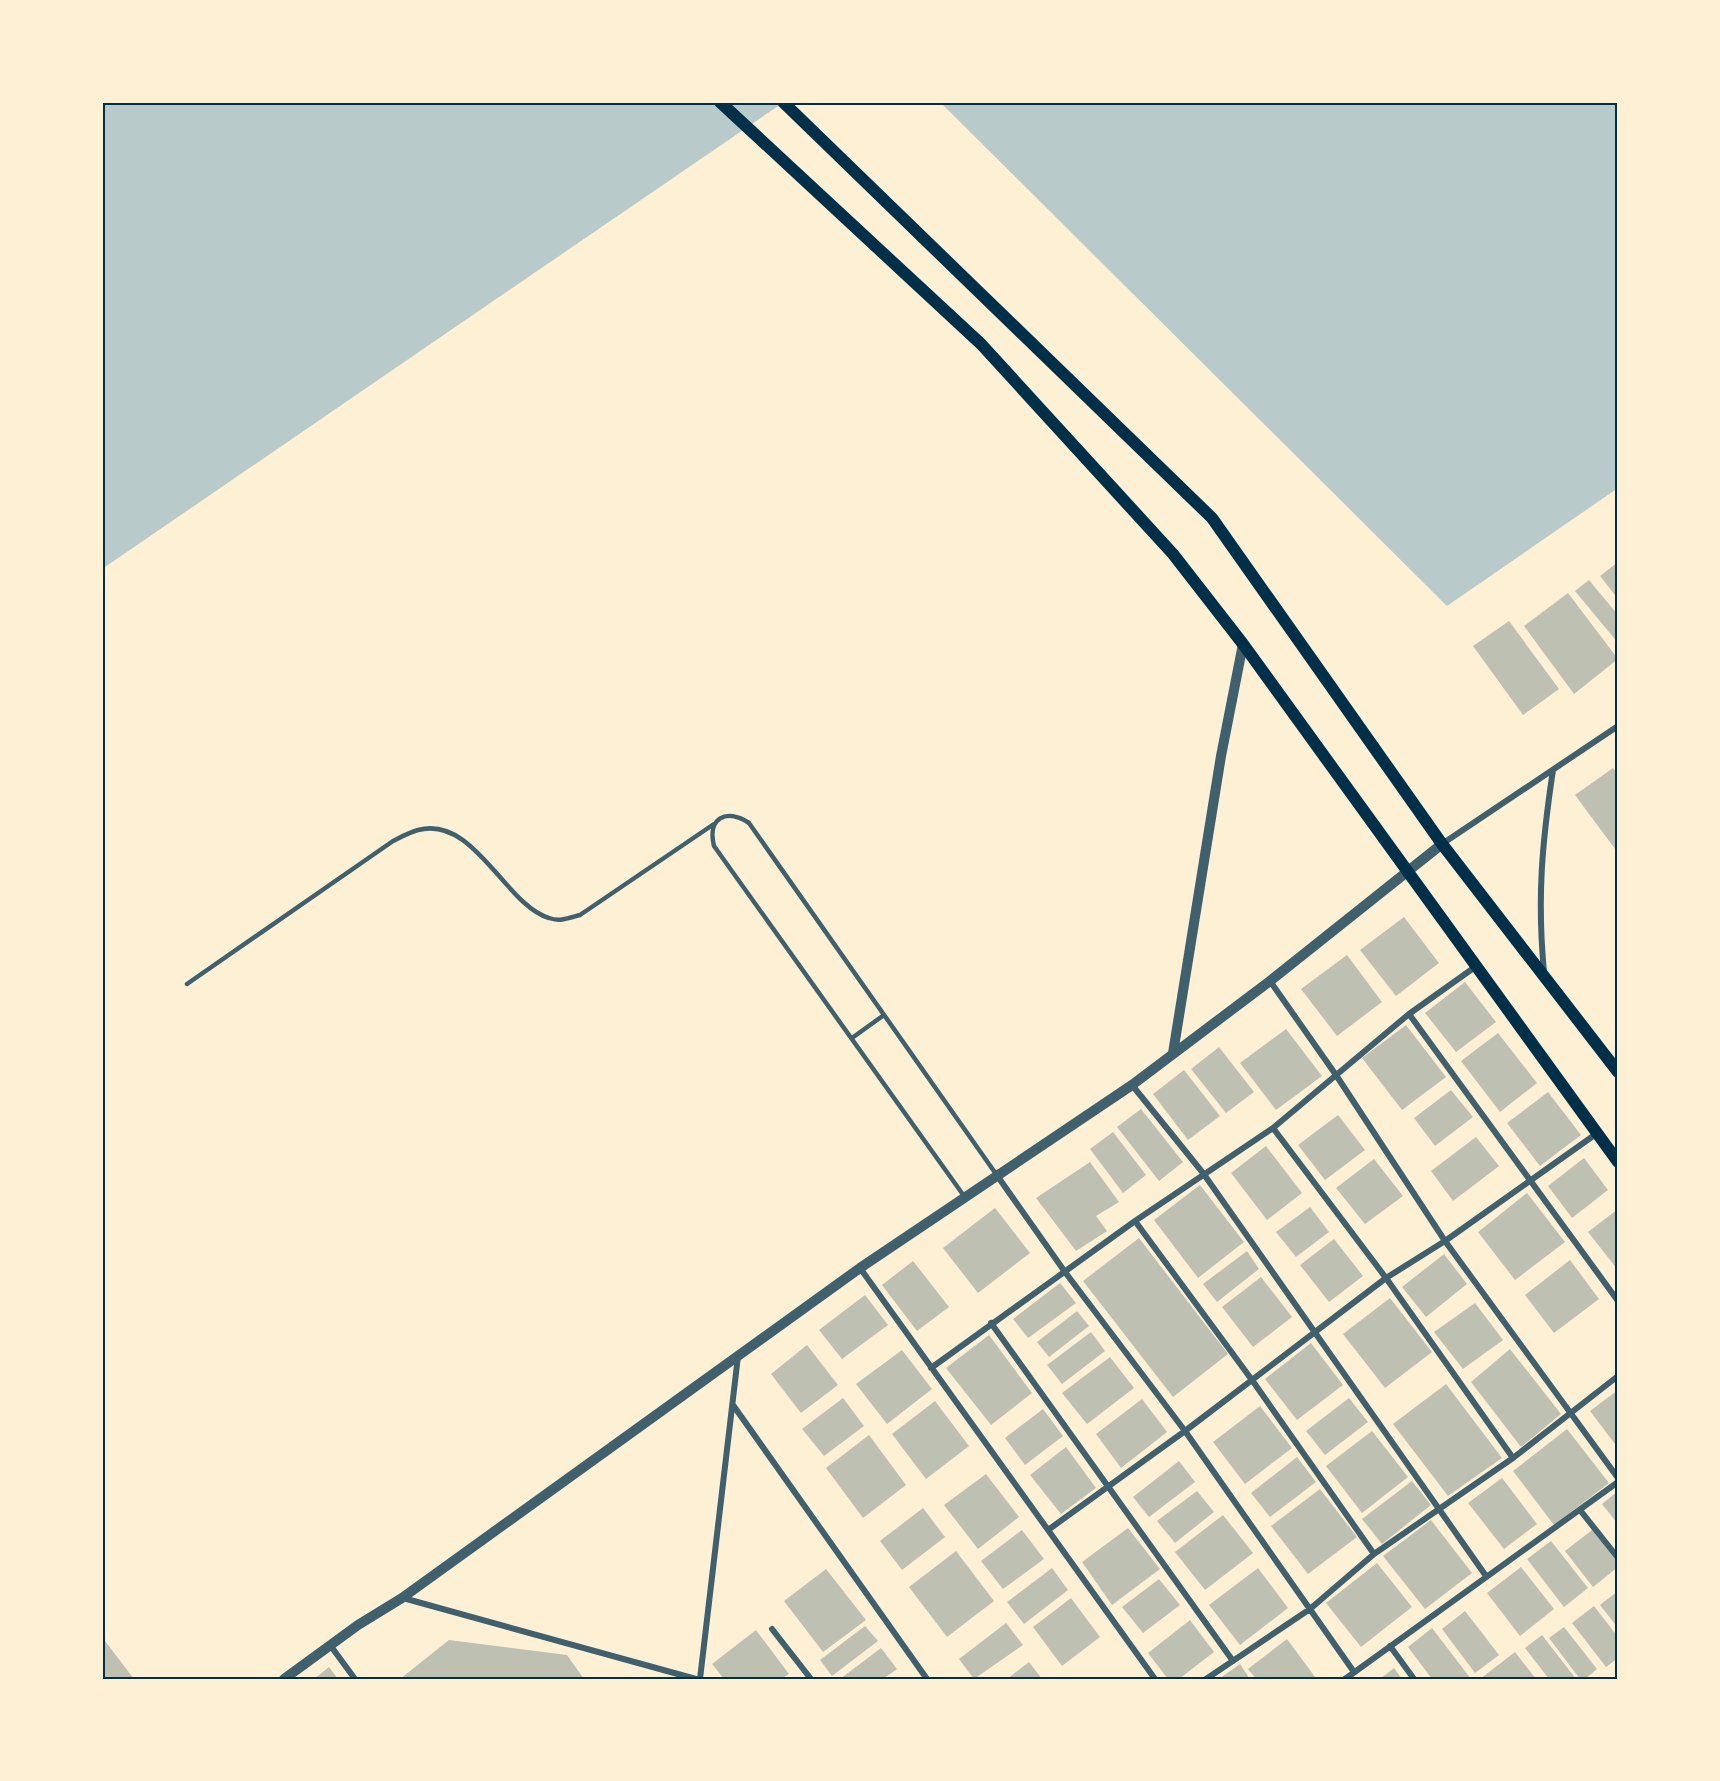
<svg xmlns="http://www.w3.org/2000/svg" width="1720" height="1781" font-family="'Fira Sans Condensed',sans-serif">
  <rect width="100%" height="100%" fill="#fdf0d5"/>
  <path fill="#b9caca" d="M 102,102 L 784,102 L 102,569 Z
    M 940,102 L 1618,102 L 1618,488 L 1447,606 Z"/>
  <path fill="#bec0b2" d="M 1618,562 L 1618,599 L 1600,576 Z
    M 1589,580 L 1618,615 L 1618,643 L 1575,591 Z
    M 1568,593 L 1618,659 L 1574,694 L 1524,626 Z
    M 1509,621 L 1559,689 L 1523,715 L 1473,646 Z
    M 1613,768 L 1618,775 L 1618,853 L 1575,795 Z
    M 1404,917 L 1439,963 L 1396,996 L 1360,950 Z
    M 1347,955 L 1382,1002 L 1337,1036 L 1301,989 Z
    M 1465,982 L 1496,1022 L 1456,1052 L 1425,1013 Z
    M 1406,1025 L 1446,1077 L 1402,1110 L 1362,1058 Z
    M 1286,1029 L 1322,1076 L 1276,1110 L 1240,1063 Z
    M 1498,1033 L 1537,1083 L 1500,1112 L 1461,1061 Z
    M 1219,1047 L 1254,1092 L 1226,1113 L 1191,1069 Z
    M 1184,1070 L 1220,1116 L 1188,1140 L 1153,1094 Z
    M 1451,1090 L 1473,1117 L 1435,1146 L 1414,1118 Z
    M 1548,1092 L 1581,1135 L 1540,1166 L 1507,1123 Z
    M 1141,1109 L 1183,1162 L 1159,1181 L 1117,1127 Z
    M 1338,1115 L 1365,1150 L 1325,1180 L 1298,1145 Z
    M 1113,1132 L 1146,1175 L 1123,1193 L 1090,1149 Z
    M 1476,1137 L 1499,1166 L 1453,1201 L 1431,1171 Z
    M 1266,1146 L 1302,1193 L 1267,1220 L 1231,1173 Z
    M 1584,1158 L 1608,1190 L 1572,1218 L 1548,1186 Z
    M 1374,1159 L 1403,1196 L 1365,1224 L 1336,1188 Z
    M 1090,1162 L 1119,1202 L 1096,1216 L 1107,1231 L 1076,1251 L 1036,1198 Z
    M 1200,1185 L 1244,1242 L 1198,1278 L 1154,1220 Z
    M 1527,1193 L 1565,1242 L 1515,1280 L 1478,1232 Z
    M 1310,1207 L 1329,1232 L 1296,1257 L 1276,1232 Z
    M 995,1208 L 1030,1253 L 978,1293 L 943,1248 Z
    M 1618,1209 L 1618,1270 L 1588,1232 Z
    M 1139,1238 L 1228,1354 L 1173,1397 L 1083,1281 Z
    M 1334,1239 L 1363,1276 L 1329,1302 L 1300,1265 Z
    M 1247,1251 L 1259,1269 L 1217,1302 L 1203,1284 Z
    M 1444,1254 L 1467,1284 L 1426,1317 L 1402,1287 Z
    M 1570,1260 L 1599,1299 L 1554,1333 L 1525,1295 Z
    M 913,1261 L 949,1307 L 917,1331 L 882,1285 Z
    M 1261,1277 L 1292,1317 L 1253,1347 L 1222,1307 Z
    M 1060,1283 L 1076,1303 L 1028,1338 L 1013,1319 Z
    M 865,1295 L 888,1325 L 842,1359 L 819,1330 Z
    M 1390,1298 L 1432,1352 L 1385,1388 L 1343,1334 Z
    M 1475,1303 L 1503,1340 L 1463,1369 L 1434,1332 Z
    M 1077,1311 L 1089,1326 L 1049,1357 L 1037,1342 Z
    M 1091,1332 L 1105,1351 L 1062,1384 L 1047,1365 Z
    M 989,1335 L 1032,1393 L 991,1425 L 946,1368 Z
    M 1311,1343 L 1343,1385 L 1297,1420 L 1265,1379 Z
    M 807,1345 L 838,1385 L 801,1413 L 771,1374 Z
    M 1510,1349 L 1561,1414 L 1521,1447 L 1471,1382 Z
    M 902,1350 L 932,1389 L 887,1424 L 856,1384 Z
    M 1110,1357 L 1134,1388 L 1087,1424 L 1062,1393 Z
    M 1446,1384 L 1502,1458 L 1448,1496 L 1393,1424 Z
    M 1618,1390 L 1618,1448 L 1590,1411 Z
    M 843,1398 L 864,1426 L 824,1456 L 802,1429 Z
    M 1349,1398 L 1368,1422 L 1325,1455 L 1306,1431 Z
    M 1142,1399 L 1167,1432 L 1121,1468 L 1096,1434 Z
    M 935,1401 L 969,1446 L 926,1479 L 892,1434 Z
    M 1260,1406 L 1292,1448 L 1245,1484 L 1213,1442 Z
    M 1043,1409 L 1063,1436 L 1025,1465 L 1005,1438 Z
    M 1567,1429 L 1609,1483 L 1554,1525 L 1513,1471 Z
    M 1372,1431 L 1408,1477 L 1362,1513 L 1326,1466 Z
    M 869,1435 L 906,1485 L 863,1518 L 826,1468 Z
    M 1066,1447 L 1096,1488 L 1061,1514 L 1030,1475 Z
    M 1297,1457 L 1316,1482 L 1270,1517 L 1251,1493 Z
    M 1179,1461 L 1195,1482 L 1149,1517 L 1133,1497 Z
    M 986,1474 L 1019,1517 L 978,1549 L 944,1505 Z
    M 1502,1478 L 1537,1524 L 1504,1549 L 1468,1503 Z
    M 1412,1481 L 1431,1505 L 1382,1544 L 1362,1519 Z
    M 1320,1489 L 1357,1537 L 1308,1574 L 1271,1526 Z
    M 1197,1491 L 1214,1512 L 1175,1543 L 1157,1521 Z
    M 1618,1491 L 1618,1524 L 1602,1504 Z
    M 923,1508 L 945,1537 L 902,1570 L 880,1541 Z
    M 1223,1515 L 1253,1553 L 1205,1590 L 1175,1552 Z
    M 1431,1520 L 1472,1573 L 1425,1609 L 1383,1556 Z
    M 1128,1528 L 1160,1569 L 1112,1605 L 1082,1562 Z
    M 1022,1530 L 1044,1559 L 1003,1589 L 981,1561 Z
    M 1592,1530 L 1618,1563 L 1618,1567 L 1593,1587 L 1565,1551 Z
    M 1551,1541 L 1588,1588 L 1564,1607 L 1527,1559 Z
    M 956,1551 L 994,1601 L 947,1637 L 909,1587 Z
    M 1377,1563 L 1412,1607 L 1361,1647 L 1326,1603 Z
    M 1521,1567 L 1554,1609 L 1520,1636 L 1487,1593 Z
    M 1052,1568 L 1068,1590 L 1024,1624 L 1007,1602 Z
    M 1258,1568 L 1288,1608 L 1240,1645 L 1209,1605 Z
    M 826,1569 L 866,1620 L 823,1652 L 784,1601 Z
    M 1159,1579 L 1180,1605 L 1143,1633 L 1122,1607 Z
    M 1618,1591 L 1618,1628 L 1600,1605 Z
    M 1071,1598 L 1100,1637 L 1062,1666 L 1033,1627 Z
    M 1594,1606 L 1618,1637 L 1618,1658 L 1606,1667 L 1572,1623 Z
    M 1465,1611 L 1499,1655 L 1475,1673 L 1442,1629 Z
    M 1190,1620 L 1214,1652 L 1179,1679 L 1168,1679 L 1148,1653 Z
    M 1006,1623 L 1023,1645 L 974,1679 L 959,1659 Z
    M 865,1626 L 878,1641 L 832,1676 L 820,1660 Z
    M 1564,1627 L 1597,1669 L 1585,1679 L 1580,1679 L 1549,1638 Z
    M 1432,1628 L 1471,1679 L 1432,1679 L 1408,1647 Z
    M 756,1630 L 789,1674 L 781,1679 L 724,1679 L 712,1664 Z
    M 1542,1635 L 1576,1679 L 1549,1679 L 1525,1648 Z
    M 102,1637 L 134,1679 L 102,1679 Z
    M 1287,1639 L 1315,1677 L 1312,1679 L 1256,1679 L 1248,1669 Z
    M 449,1640 L 567,1655 L 584,1679 L 400,1679 Z
    M 881,1648 L 897,1669 L 883,1679 L 840,1679 Z
    M 1515,1652 L 1536,1679 L 1480,1679 Z
    M 1029,1662 L 1042,1679 L 1007,1679 Z
    M 1240,1664 L 1250,1679 L 1219,1679 Z
    M 329,1667 L 338,1679 L 314,1679 Z
    M 1394,1668 L 1402,1679 L 1380,1679 Z"/>
  <g fill="none" stroke-linecap="round" stroke-linejoin="round">
    <path stroke="#3f606c" stroke-width="4.5" d="M 187,984 L 393,841 C 401,837 410,832 418,830 C 474,815 505,905 549,918 C 560,922 569,918 580,915 L 714,824
      M 852,1038 L 884,1015
      M 964,1196 L 714,846 C 707,818 726,808 749,823 L 996,1174"/>
    <path stroke="#3f606c" stroke-width="6" d="M 1442,844 L 1618,726
      M 1544,972 C 1537,898 1542,843 1553,770
      M 1270,981 L 1336,1075 L 1445,1241 L 1618,1478
      M 1409,1014 L 1618,1301
      M 1132,1085 L 1203,1173 L 1486,1576
      M 1273,1128 L 1386,1278 L 1513,1458
      M 996,1174 L 1065,1272 L 1185,1431 L 1354,1672
      M 1135,1221 L 1252,1380 L 1374,1554
      M 860,1268 L 1155,1679
      M 991,1323 L 1233,1661
      M 931,1368 L 1135,1221 L 1273,1128 L 1409,1014 L 1475,967
      M 733,1405 L 927,1679
      M 1580,1510 L 1618,1558
      M 1048,1530 L 1185,1431 L 1386,1278 L 1445,1241 L 1596,1134
      M 403,1598 L 696,1679
      M 772,1629 L 811,1679
      M 330,1645 L 355,1679
      M 1390,1646 L 1414,1679
      M 700,1679 L 738,1356
      M 1206,1679 L 1310,1609 L 1374,1554 L 1513,1458 L 1618,1376
      M 1345,1679 L 1618,1482"/>
    <path stroke="#3f606c" stroke-width="10" d="M 1173,1053 L 1221,756 L 1243,644
      M 284,1679 L 358,1625 L 402,1598 L 860,1268 L 1132,1085 L 1270,981 L 1442,844"/>
    <path stroke="#003049" stroke-width="12" d="M 720,102 L 981,344 L 1173,554 L 1243,644 L 1618,1162
      M 783,102 L 1212,518 L 1442,844 L 1618,1072"/>
  </g>
  <rect width="1720" height="1781" fill="none" stroke="#fdf0d5" stroke-width="207"/>
  <rect x="104" y="104" width="1512" height="1574" fill="none" stroke="#003049" stroke-width="2"/>
</svg>
